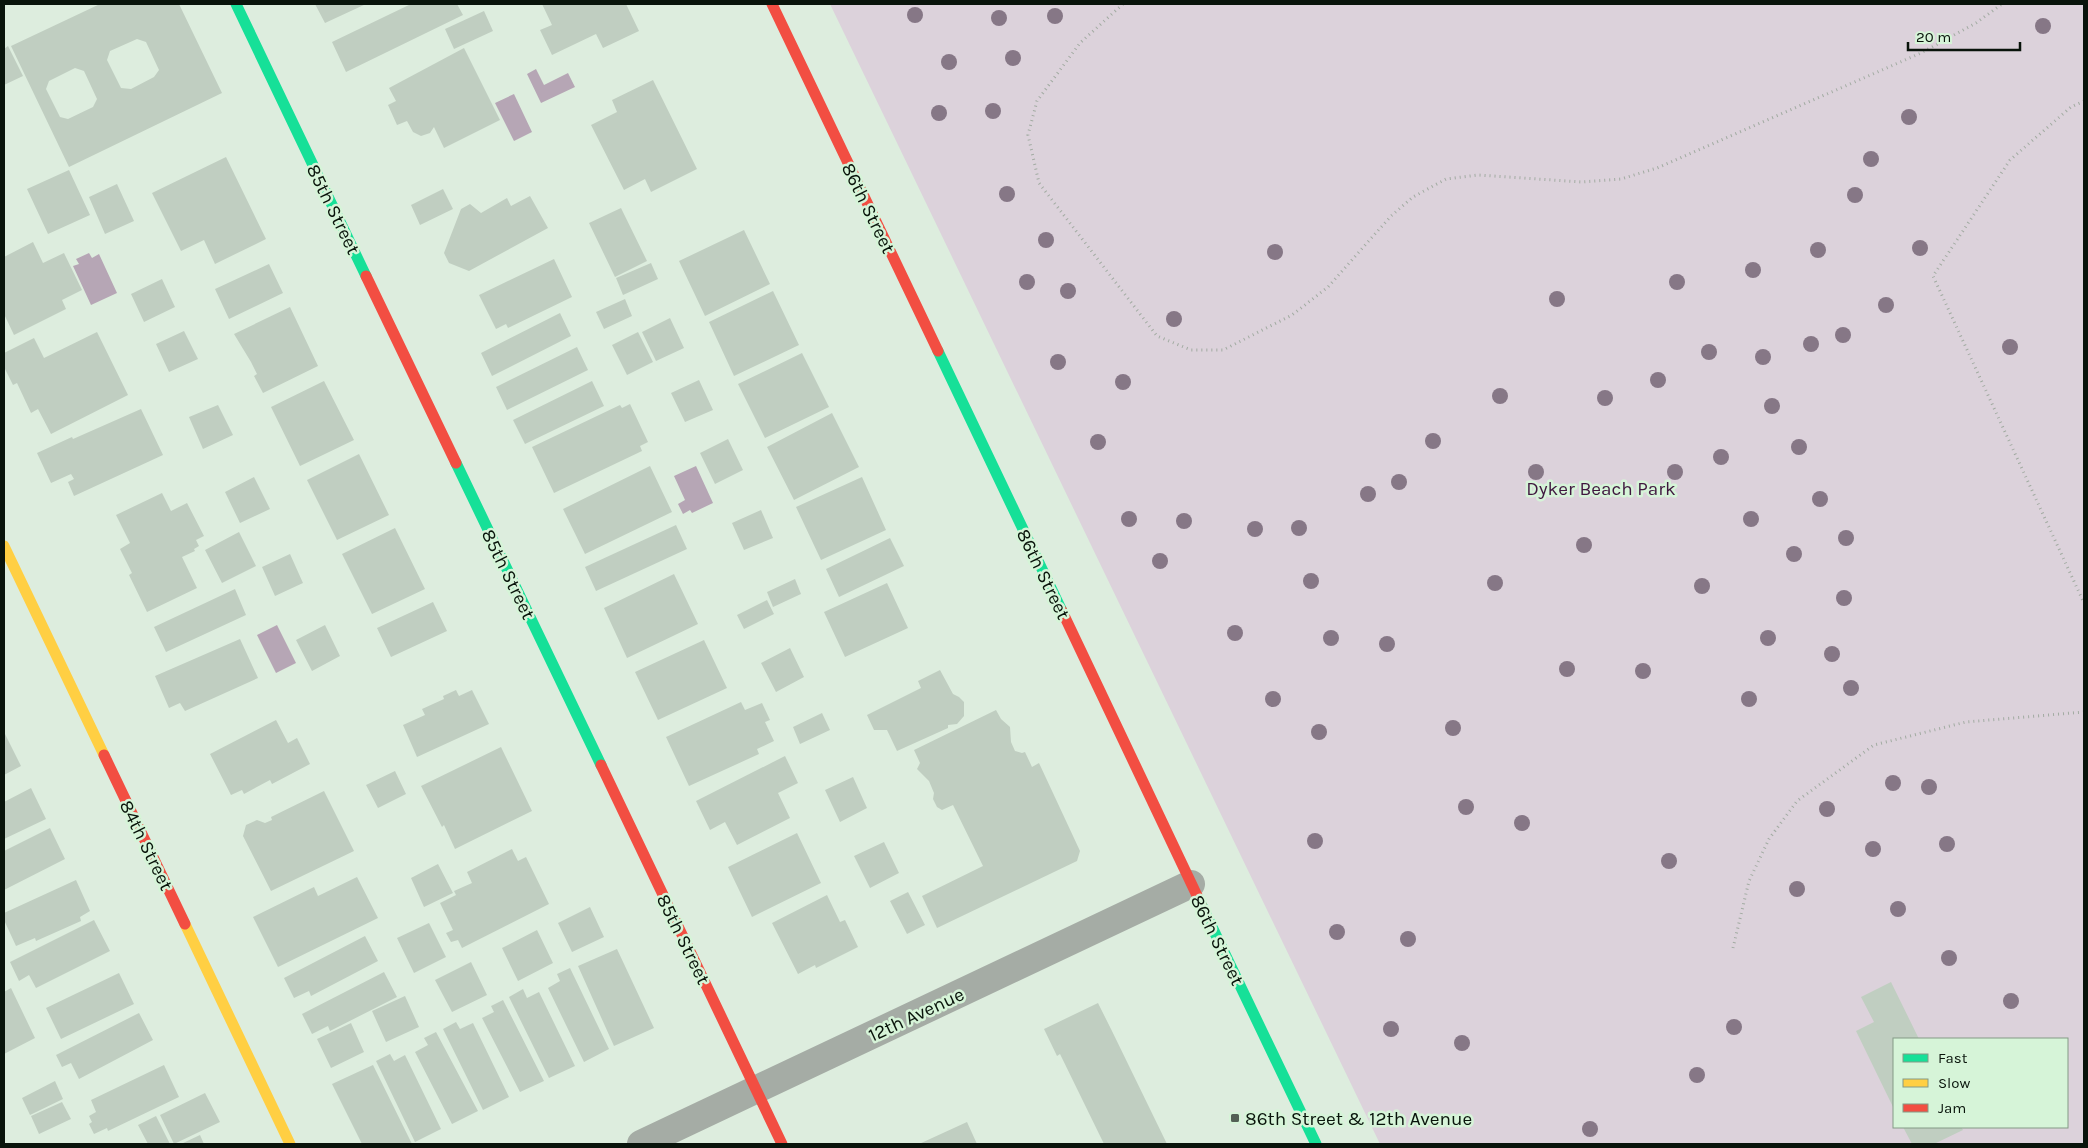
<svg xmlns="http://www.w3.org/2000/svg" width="2088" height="1148" font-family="Karla,sans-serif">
  <rect width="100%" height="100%" fill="#ddedde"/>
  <path fill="#dcd2db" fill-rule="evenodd" d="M 830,4 L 2084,4 L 2084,1144 L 1380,1144 ZM 1894,1039 L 2067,1039 L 2067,1127 L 1894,1127 Z"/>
  <path fill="#b6a6b5" d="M 536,69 L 544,85 L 568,73 L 575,87 L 541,103 L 527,74 Z
    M 514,94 L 532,132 L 514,141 L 495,103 Z
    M 89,253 L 92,258 L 99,254 L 117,293 L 91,305 L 73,266 L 79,264 L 76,259 Z
    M 696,466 L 713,503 L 692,513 L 690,510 L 683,514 L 678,504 L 685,500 L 674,476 Z
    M 277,625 L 296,663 L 276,673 L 257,635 Z"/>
  <path fill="#c0cec1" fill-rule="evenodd" d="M 100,4 L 179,4 L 222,93 L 69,167 L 11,46 ZM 137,39 L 146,42 L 159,70 L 154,77 L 131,89 L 121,88 L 107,60 L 110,51 ZM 75,68 L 84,71 L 97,99 L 93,107 L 68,119 L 60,117 L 46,89 L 49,81 Z
    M 315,4 L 366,4 L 325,23 Z
    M 411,4 L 457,4 L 463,15 L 346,72 L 332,42 Z
    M 542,4 L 626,4 L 639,31 L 603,48 L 596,34 L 552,55 L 540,30 L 552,25 Z
    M 484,11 L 493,31 L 454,49 L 445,29 Z
    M 8,46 L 23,76 L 4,85 L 4,49 Z
    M 464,48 L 500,120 L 444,148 L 434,127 L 430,133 L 421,136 L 413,132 L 407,121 L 397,125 L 388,105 L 396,101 L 389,88 Z
    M 653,80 L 697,169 L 651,192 L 645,179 L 624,190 L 591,125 L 617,112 L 612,100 Z
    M 226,157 L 266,239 L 215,264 L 204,240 L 181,251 L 152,193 Z
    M 69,170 L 90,215 L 48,234 L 27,189 Z
    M 117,184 L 134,221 L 105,234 L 89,197 Z
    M 443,189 L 453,209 L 420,225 L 411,205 Z
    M 530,196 L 548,228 L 469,271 L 449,263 L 444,253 L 461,209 L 470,204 L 481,213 L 507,198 L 511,206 Z
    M 621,208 L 647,261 L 615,277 L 589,223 Z
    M 744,230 L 770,284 L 705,316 L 679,261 Z
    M 33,242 L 43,263 L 64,253 L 82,290 L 62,300 L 66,309 L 14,335 L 4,314 L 4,257 Z
    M 554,259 L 572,297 L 508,328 L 506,324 L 496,329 L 479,295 Z
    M 651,263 L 658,279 L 623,295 L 616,278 Z
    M 269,264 L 283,293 L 229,319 L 215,289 Z
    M 162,279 L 175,307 L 144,322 L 131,294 Z
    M 773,291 L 799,345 L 734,376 L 709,322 Z
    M 625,299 L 632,316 L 604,329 L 596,312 Z
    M 290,307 L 318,366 L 263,393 L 254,376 L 257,374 L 251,362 L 234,334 Z
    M 560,313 L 571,336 L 492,376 L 481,353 Z
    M 670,318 L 684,348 L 656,361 L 642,332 Z
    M 184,331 L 198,359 L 169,372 L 156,344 Z
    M 97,332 L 128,395 L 51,434 L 38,409 L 31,413 L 17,383 L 13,385 L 4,367 L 4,353 L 34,338 L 44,358 Z
    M 638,332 L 653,362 L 627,375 L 612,345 Z
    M 577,347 L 588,370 L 507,410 L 496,387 Z
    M 802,353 L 829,407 L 765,438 L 738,384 Z
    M 699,380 L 713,410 L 685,422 L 671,393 Z
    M 324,381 L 354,440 L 300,466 L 271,407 Z
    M 592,381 L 604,406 L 525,444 L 513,420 Z
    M 630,404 L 648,442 L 640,446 L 642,451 L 554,493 L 532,447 L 620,405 L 622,408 Z
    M 218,405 L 233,435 L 203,449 L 189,417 Z
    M 141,409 L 163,455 L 74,496 L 68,482 L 74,479 L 71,474 L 51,483 L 37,453 L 72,437 L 73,439 Z
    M 832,413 L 859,467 L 794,500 L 767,447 Z
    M 728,439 L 743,470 L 715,484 L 700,453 Z
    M 359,454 L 389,515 L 337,540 L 307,480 Z
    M 650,466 L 672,512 L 585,554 L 563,509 Z
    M 254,477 L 270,509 L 240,523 L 225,492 Z
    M 862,477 L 886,530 L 821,560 L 796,507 Z
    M 162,493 L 171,511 L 187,503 L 204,536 L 196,540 L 199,546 L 194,549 L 195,551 L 182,557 L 197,588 L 147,612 L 129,575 L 132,573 L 120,549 L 130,543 L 116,515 Z
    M 761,510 L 773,538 L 744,550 L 732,523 Z
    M 676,525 L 687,549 L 596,591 L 585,567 Z
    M 395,528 L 425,589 L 372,614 L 342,554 Z
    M 239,532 L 256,566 L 222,583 L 205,550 Z
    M 890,538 L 904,566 L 839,597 L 826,569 Z
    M 290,554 L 303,583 L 275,596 L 262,567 Z
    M 674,574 L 698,624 L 627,658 L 604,608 Z
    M 795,579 L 801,594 L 773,607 L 767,592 Z
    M 887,583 L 908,628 L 845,657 L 824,612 Z
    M 235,589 L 246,615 L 166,652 L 154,627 Z
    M 767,600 L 774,614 L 744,629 L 737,615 Z
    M 433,602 L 447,631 L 391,657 L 377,628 Z
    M 325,625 L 340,656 L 312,671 L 296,640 Z
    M 240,639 L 258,678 L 185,711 L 180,703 L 169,708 L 155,676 Z
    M 704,640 L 727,688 L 658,720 L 635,672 Z
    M 790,648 L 804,677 L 776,692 L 761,663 Z
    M 940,670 L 953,694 L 959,697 L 964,702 L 964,716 L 957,724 L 948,725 L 948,728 L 897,751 L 887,730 L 874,730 L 867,715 L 921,688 L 918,681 Z
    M 456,690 L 459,696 L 472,690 L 489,724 L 417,757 L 403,725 L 425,715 L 422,709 L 444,699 L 443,696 Z
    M 741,702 L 745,710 L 762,703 L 770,720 L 765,722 L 774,741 L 757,749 L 759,754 L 689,786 L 666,737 Z
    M 996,710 L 1001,719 L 1010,727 L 1011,742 L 1015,751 L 1022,753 L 1025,752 L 1032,767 L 1039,763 L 1080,851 L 1077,861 L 937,928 L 922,896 L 983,866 L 953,805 L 942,810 L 937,807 L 933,799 L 934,793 L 929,781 L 917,769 L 920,763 L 914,750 Z
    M 822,713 L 830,730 L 800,744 L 793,727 Z
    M 276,720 L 288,743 L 297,738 L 310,764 L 272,784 L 270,780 L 244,794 L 242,790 L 231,795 L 210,754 Z
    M 5,734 L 21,766 L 4,775 L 4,735 Z
    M 501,747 L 532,811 L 455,849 L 444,825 L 442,827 L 421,786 Z
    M 785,756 L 798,783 L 778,793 L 790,818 L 737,845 L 725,822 L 710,830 L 696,801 Z
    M 395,771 L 406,794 L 378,808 L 366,785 Z
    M 853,777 L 867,808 L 840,822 L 825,790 Z
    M 31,788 L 46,819 L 4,839 L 4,802 Z
    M 324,791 L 354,851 L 271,891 L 243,836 L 246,825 L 257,820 L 265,823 L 272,820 L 271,817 Z
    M 50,828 L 65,859 L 4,890 L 4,851 Z
    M 797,833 L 821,883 L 752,917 L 728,867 Z
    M 884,842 L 899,873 L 870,888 L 854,856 Z
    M 512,849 L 518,861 L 526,857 L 549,904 L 462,948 L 458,940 L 451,942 L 446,933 L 453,930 L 440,903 L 456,895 L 454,891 L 472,883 L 467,872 Z
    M 438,864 L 453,893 L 424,907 L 411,878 Z
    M 357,877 L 378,918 L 278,967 L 253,917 L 314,887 L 318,896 Z
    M 76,880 L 90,911 L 80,917 L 81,921 L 36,941 L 35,938 L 16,946 L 4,920 L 4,913 Z
    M 908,892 L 925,925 L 907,934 L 890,901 Z
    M 827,895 L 840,922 L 845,920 L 858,947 L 816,968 L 815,965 L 798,974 L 772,923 Z
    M 590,907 L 604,937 L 572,952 L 558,923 Z
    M 94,920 L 110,951 L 36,988 L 29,975 L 19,981 L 10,962 Z
    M 429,923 L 446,957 L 414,973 L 397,938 Z
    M 537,930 L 553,963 L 518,981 L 502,948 Z
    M 365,936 L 378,961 L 311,996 L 309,991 L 294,998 L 284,978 Z
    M 617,949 L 654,1028 L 614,1046 L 578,966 Z
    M 471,962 L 487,995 L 452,1012 L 435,980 Z
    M 570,968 L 609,1049 L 584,1062 L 548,988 L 560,981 L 557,974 Z
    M 384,972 L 397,997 L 330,1031 L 328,1026 L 312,1034 L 302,1014 Z
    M 119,973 L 134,1004 L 61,1039 L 46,1008 Z
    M 1891,982 L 1919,1039 L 1894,1039 L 1894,1109 L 1856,1031 L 1874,1022 L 1861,997 Z
    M 11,988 L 35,1038 L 4,1054 L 4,992 Z
    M 523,989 L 527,998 L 539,992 L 575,1066 L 549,1078 L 509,997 Z
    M 405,996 L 419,1027 L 386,1042 L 372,1011 Z
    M 503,1000 L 544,1081 L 520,1092 L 482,1018 L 494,1012 L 491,1006 Z
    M 1098,1003 L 1111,1029 L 1167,1144 L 1104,1144 L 1060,1054 L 1057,1056 L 1044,1029 Z
    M 139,1013 L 153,1040 L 79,1079 L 71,1063 L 62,1067 L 56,1055 Z
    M 456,1022 L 460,1029 L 473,1023 L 509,1097 L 483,1110 L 443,1029 Z
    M 351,1023 L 364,1052 L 331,1068 L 317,1039 Z
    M 436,1032 L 478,1111 L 452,1124 L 415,1052 L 428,1045 L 424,1038 Z
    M 390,1054 L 394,1061 L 405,1055 L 441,1129 L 415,1142 L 376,1061 Z
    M 164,1065 L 179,1097 L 108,1131 L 107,1128 L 94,1134 L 89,1124 L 92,1122 L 89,1116 L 96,1112 L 91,1100 Z
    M 373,1065 L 412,1144 L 362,1144 L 332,1084 Z
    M 55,1081 L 63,1099 L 30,1115 L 22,1098 Z
    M 205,1093 L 220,1122 L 174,1144 L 160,1115 Z
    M 62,1102 L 71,1119 L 39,1134 L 31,1116 Z
    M 156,1116 L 170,1144 L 148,1144 L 138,1125 Z
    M 967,1122 L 977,1144 L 919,1144 Z
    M 1903,1127 L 1961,1127 L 1963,1130 L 1934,1144 L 1912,1144 Z
    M 200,1135 L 204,1144 L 181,1144 Z"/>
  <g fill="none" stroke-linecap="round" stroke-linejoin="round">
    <path stroke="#a2aba2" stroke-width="3" stroke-dasharray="1 4" stroke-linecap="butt" d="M 1123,4 L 1080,43 L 1037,101 L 1028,135 L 1039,183 L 1157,336 L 1191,350 L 1223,350 L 1292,315 L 1328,287 L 1391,216 L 1413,197 L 1446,179 L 1478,175 L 1582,182 L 1621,179 L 1657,168 L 1921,53 L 1976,23 L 2002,4
      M 2084,101 L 2071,107 L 2010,160 L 1933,276 L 2084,603
      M 1733,948 L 1749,881 L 1769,839 L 1797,801 L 1874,745 L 1966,722 L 2084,712"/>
    <path stroke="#a5aca5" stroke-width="28" d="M 641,1144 L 1191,884"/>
    <path stroke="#16e098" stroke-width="11" d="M 236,4 L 366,276
      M 938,351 L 1062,611
      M 456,463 L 601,765
      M 1201,904 L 1316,1144"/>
    <path stroke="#ffcf43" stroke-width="11" d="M 4,546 L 104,755
      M 185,924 L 290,1144"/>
    <path stroke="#f24e42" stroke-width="11" d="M 772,4 L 938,351
      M 366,276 L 456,463
      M 1062,611 L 1201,904
      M 104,755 L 185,924
      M 601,765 L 782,1144"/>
  </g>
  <g fill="#867786">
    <circle cx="915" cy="15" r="8"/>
    <circle cx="1055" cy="16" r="8"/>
    <circle cx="999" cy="18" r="8"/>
    <circle cx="2043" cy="26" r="8"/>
    <circle cx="1013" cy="58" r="8"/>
    <circle cx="949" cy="62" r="8"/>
    <circle cx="993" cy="111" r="8"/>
    <circle cx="939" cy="113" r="8"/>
    <circle cx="1909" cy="117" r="8"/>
    <circle cx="1871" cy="159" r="8"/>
    <circle cx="1007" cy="194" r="8"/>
    <circle cx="1855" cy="195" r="8"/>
    <circle cx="1046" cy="240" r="8"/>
    <circle cx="1920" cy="248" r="8"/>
    <circle cx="1818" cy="250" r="8"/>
    <circle cx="1275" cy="252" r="8"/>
    <circle cx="1753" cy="270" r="8"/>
    <circle cx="1027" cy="282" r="8"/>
    <circle cx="1677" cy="282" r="8"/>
    <circle cx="1068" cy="291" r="8"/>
    <circle cx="1557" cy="299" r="8"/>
    <circle cx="1886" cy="305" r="8"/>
    <circle cx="1174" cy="319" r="8"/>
    <circle cx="1843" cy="335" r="8"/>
    <circle cx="1811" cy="344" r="8"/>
    <circle cx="2010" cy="347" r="8"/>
    <circle cx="1709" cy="352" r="8"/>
    <circle cx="1763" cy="357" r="8"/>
    <circle cx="1058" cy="362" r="8"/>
    <circle cx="1658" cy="380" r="8"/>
    <circle cx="1123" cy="382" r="8"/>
    <circle cx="1500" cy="396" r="8"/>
    <circle cx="1605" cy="398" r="8"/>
    <circle cx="1772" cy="406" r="8"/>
    <circle cx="1433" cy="441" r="8"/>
    <circle cx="1098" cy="442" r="8"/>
    <circle cx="1799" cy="447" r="8"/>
    <circle cx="1721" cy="457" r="8"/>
    <circle cx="1536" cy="472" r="8"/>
    <circle cx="1675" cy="472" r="8"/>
    <circle cx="1399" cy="482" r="8"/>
    <circle cx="1368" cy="494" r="8"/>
    <circle cx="1820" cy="499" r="8"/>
    <circle cx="1129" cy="519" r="8"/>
    <circle cx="1751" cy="519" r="8"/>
    <circle cx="1184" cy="521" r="8"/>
    <circle cx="1299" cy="528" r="8"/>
    <circle cx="1255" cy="529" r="8"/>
    <circle cx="1846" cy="538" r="8"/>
    <circle cx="1584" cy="545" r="8"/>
    <circle cx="1794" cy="554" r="8"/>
    <circle cx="1160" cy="561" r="8"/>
    <circle cx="1311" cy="581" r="8"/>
    <circle cx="1495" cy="583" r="8"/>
    <circle cx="1702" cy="586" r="8"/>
    <circle cx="1844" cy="598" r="8"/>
    <circle cx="1235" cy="633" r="8"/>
    <circle cx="1331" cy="638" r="8"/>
    <circle cx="1768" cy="638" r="8"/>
    <circle cx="1387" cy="644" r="8"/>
    <circle cx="1832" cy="654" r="8"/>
    <circle cx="1567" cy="669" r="8"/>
    <circle cx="1643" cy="671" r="8"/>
    <circle cx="1851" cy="688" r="8"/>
    <circle cx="1273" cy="699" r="8"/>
    <circle cx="1749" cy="699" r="8"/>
    <circle cx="1453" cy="728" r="8"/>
    <circle cx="1319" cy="732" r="8"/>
    <circle cx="1893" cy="783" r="8"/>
    <circle cx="1929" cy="787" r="8"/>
    <circle cx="1466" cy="807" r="8"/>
    <circle cx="1827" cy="809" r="8"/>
    <circle cx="1522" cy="823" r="8"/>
    <circle cx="1315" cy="841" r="8"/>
    <circle cx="1947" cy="844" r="8"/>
    <circle cx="1873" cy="849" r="8"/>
    <circle cx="1669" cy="861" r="8"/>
    <circle cx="1797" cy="889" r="8"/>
    <circle cx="1898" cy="909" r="8"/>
    <circle cx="1337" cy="932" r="8"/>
    <circle cx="1408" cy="939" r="8"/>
    <circle cx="1949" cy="958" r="8"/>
    <circle cx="2011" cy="1001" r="8"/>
    <circle cx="1734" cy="1027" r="8"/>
    <circle cx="1391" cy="1029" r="8"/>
    <circle cx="1462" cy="1043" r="8"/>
    <circle cx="1697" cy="1075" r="8"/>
    <circle cx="1590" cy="1129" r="8"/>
  </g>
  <rect fill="#536055" stroke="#d6f4d8" stroke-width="2" x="1230" y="1113" width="10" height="10" rx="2.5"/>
  <g text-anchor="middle" stroke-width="5" stroke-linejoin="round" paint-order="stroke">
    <g font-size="19" fill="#09140b" stroke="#d6f4d8">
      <text transform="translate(869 208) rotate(64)" y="7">86th Street</text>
      <text transform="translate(334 209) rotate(64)" y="7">85th Street</text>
      <text transform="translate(509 574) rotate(64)" y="7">85th Street</text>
      <text transform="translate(1044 574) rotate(64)" y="7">86th Street</text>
      <text transform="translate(147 845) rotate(64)" y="7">84th Street</text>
      <text transform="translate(684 939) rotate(64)" y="7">85th Street</text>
      <text transform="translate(1218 940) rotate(64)" y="7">86th Street</text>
      <text transform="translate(916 1014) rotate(-25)" y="7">12th Avenue</text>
    </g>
    <g font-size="19" fill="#3f173e" stroke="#d6f4d8">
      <text x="1601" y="495">Dyker Beach Park</text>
    </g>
    <g font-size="19" fill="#09140b" stroke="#d6f4d8" text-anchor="start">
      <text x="1245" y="1125">86th Street &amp; 12th Avenue</text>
    </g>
  </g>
  <rect width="2088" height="1148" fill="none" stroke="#09140b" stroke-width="10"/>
  <rect x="1893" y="1038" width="175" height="90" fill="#d6f4d8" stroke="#849a86"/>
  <rect x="1903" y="1054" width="25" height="8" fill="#16e098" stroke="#849a86"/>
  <text x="1938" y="1063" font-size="15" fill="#09140b">Fast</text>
  <rect x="1903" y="1079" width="25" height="8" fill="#ffcf43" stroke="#849a86"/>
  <text x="1938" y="1088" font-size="15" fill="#09140b">Slow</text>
  <rect x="1903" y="1104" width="25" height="8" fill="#f24e42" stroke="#849a86"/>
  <text x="1938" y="1113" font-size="15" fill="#09140b">Jam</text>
  <path d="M1908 42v8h112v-8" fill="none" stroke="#09140b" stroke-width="2.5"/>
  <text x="1916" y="42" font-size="15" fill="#09140b" stroke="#d6f4d8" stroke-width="4" paint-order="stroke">20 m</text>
</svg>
